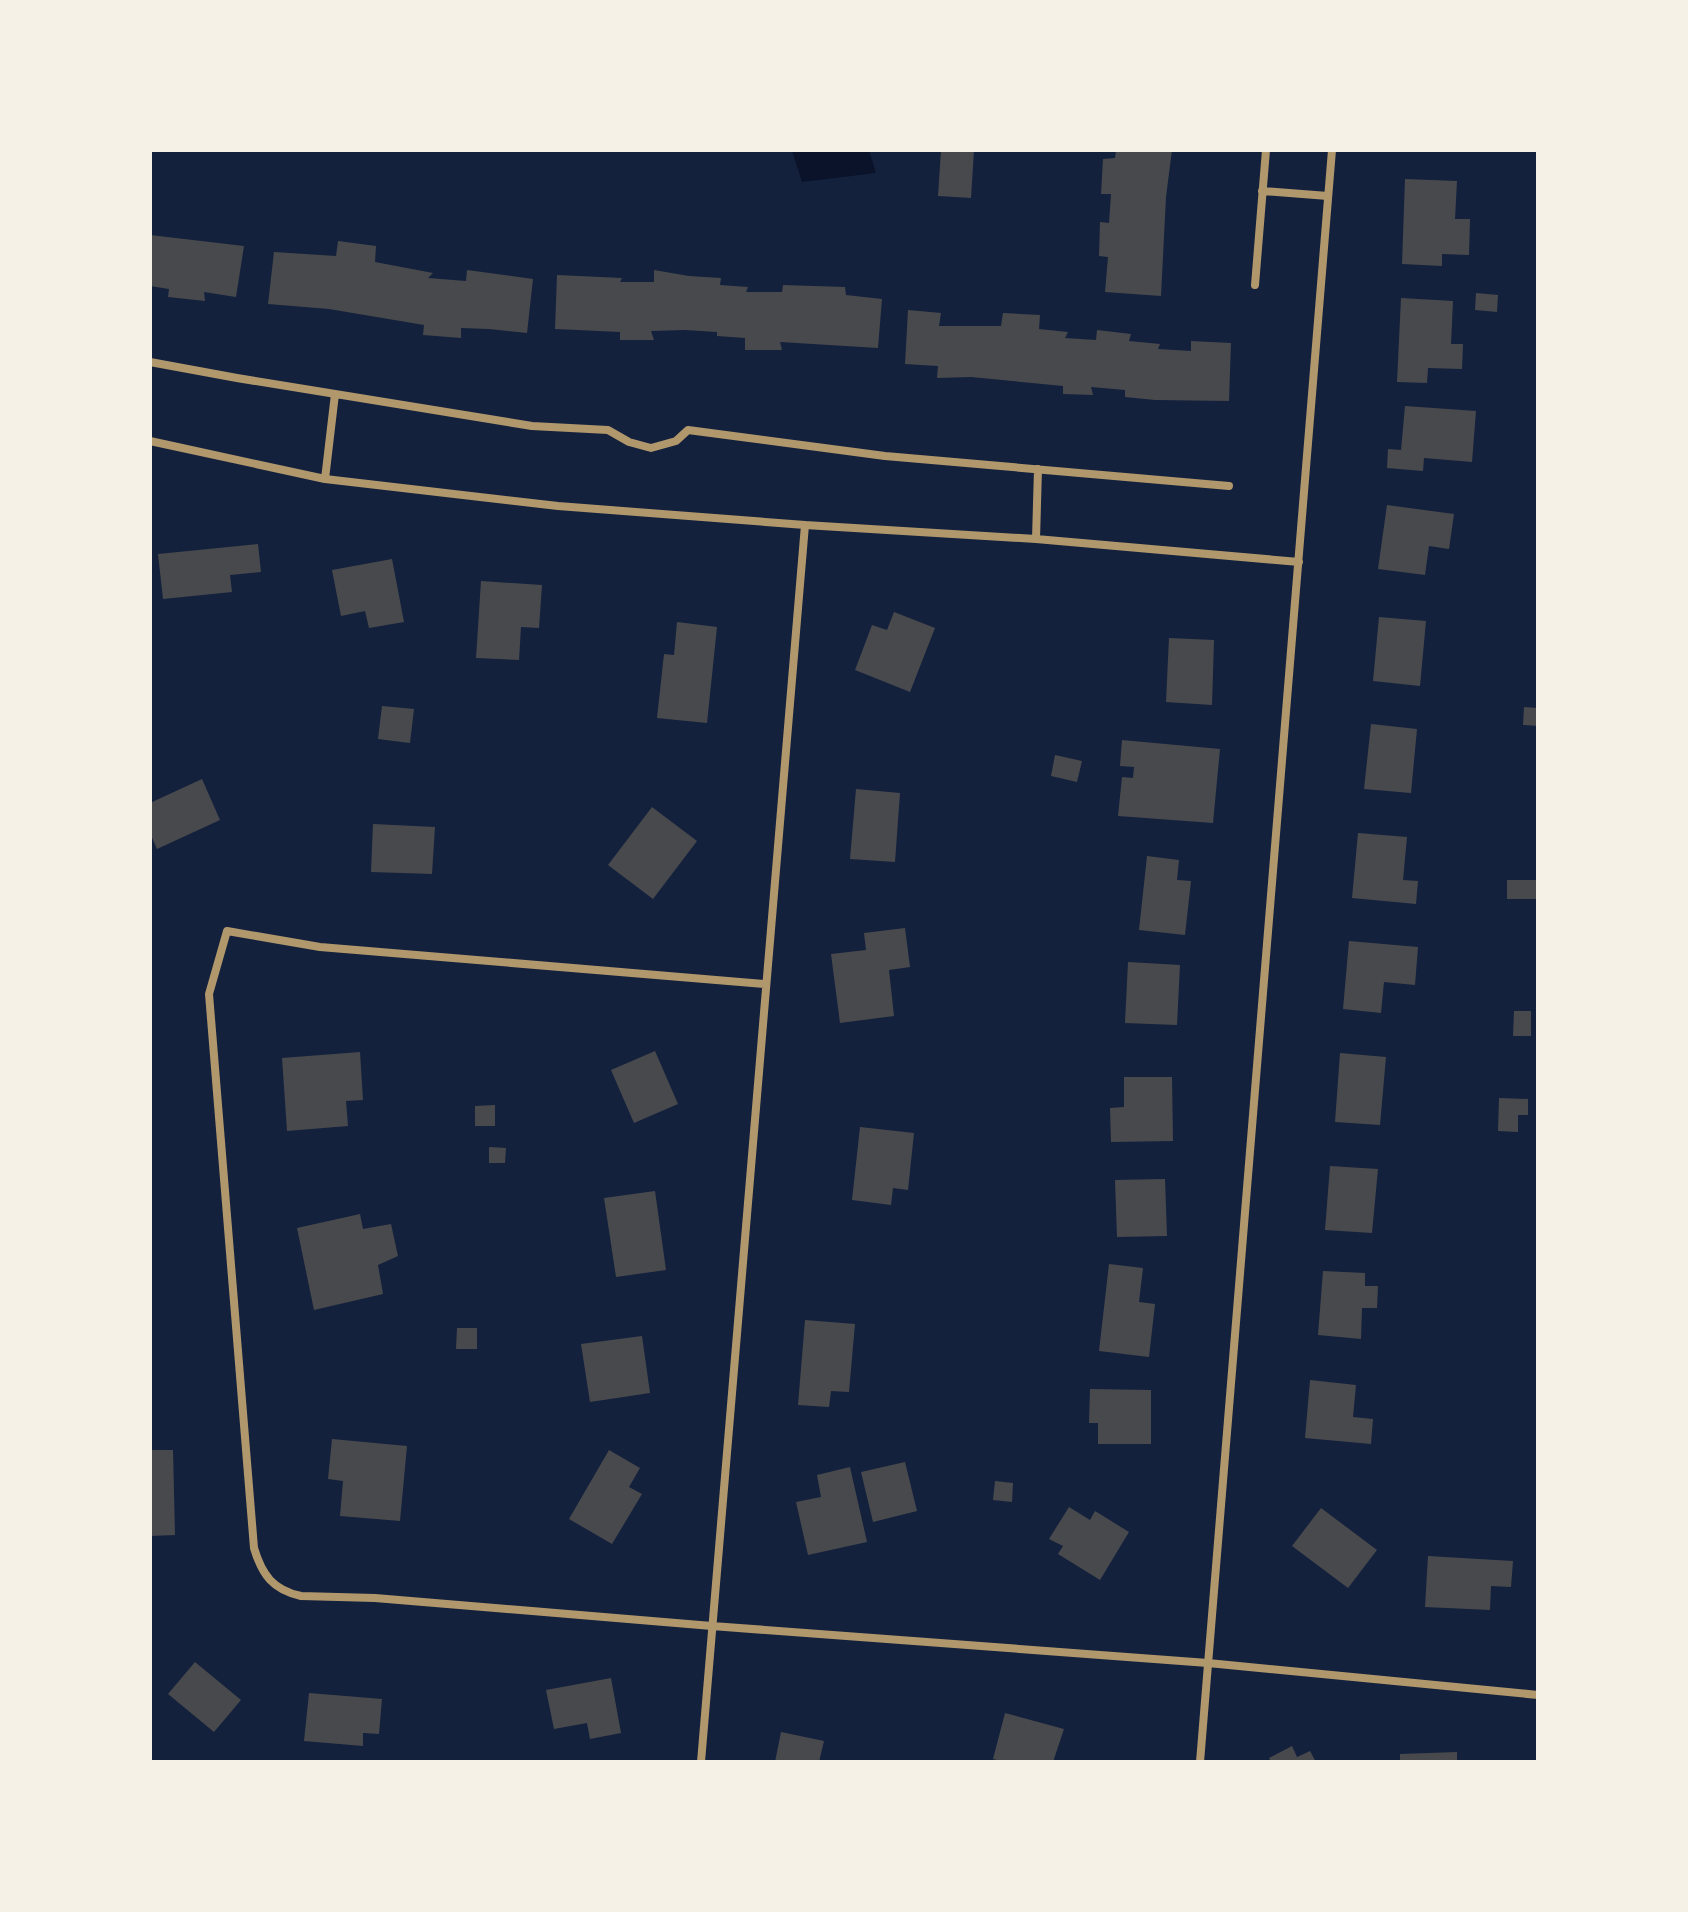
<svg xmlns="http://www.w3.org/2000/svg" width="1688" height="1912" font-family="'Fira Sans',sans-serif">
  <rect width="100%" height="100%" fill="#14213d"/>
  <path fill="#0b132b" d="M 794,150 L 869,150 L 876,173 L 802,182 L 792,151 Z"/>
  <path fill="#48494c" d="M 941,150 L 974,150 L 971,198 L 938,196 Z
    M 1116,150 L 1172,150 L 1166,197 L 1161,296 L 1105,292 L 1108,257 L 1099,256 L 1100,222 L 1109,223 L 1111,194 L 1101,194 L 1103,159 L 1115,158 Z
    M 1405,179 L 1457,181 L 1455,219 L 1470,219 L 1469,255 L 1442,254 L 1442,266 L 1402,264 Z
    M 150,235 L 244,246 L 236,297 L 204,292 L 205,301 L 168,297 L 169,289 L 150,286 Z
    M 338,241 L 376,246 L 375,262 L 433,273 L 428,278 L 466,281 L 467,270 L 533,279 L 527,333 L 489,329 L 461,328 L 461,338 L 423,335 L 424,325 L 329,309 L 268,304 L 274,252 L 336,256 Z
    M 654,270 L 689,276 L 721,278 L 720,285 L 748,287 L 746,292 L 782,292 L 783,285 L 845,287 L 846,295 L 882,299 L 878,348 L 780,342 L 782,350 L 745,350 L 745,338 L 717,336 L 717,332 L 685,330 L 651,331 L 654,340 L 620,340 L 620,332 L 555,329 L 557,275 L 622,278 L 620,282 L 654,282 Z
    M 1476,293 L 1498,295 L 1497,312 L 1475,310 Z
    M 1401,298 L 1453,301 L 1451,344 L 1463,344 L 1462,369 L 1428,368 L 1427,383 L 1397,382 Z
    M 908,310 L 941,313 L 939,326 L 1001,326 L 1003,313 L 1040,315 L 1039,329 L 1068,332 L 1065,338 L 1096,340 L 1097,330 L 1131,334 L 1129,341 L 1160,344 L 1158,349 L 1191,351 L 1191,341 L 1231,343 L 1229,401 L 1155,400 L 1125,397 L 1125,390 L 1091,387 L 1093,395 L 1063,394 L 1063,386 L 971,377 L 937,378 L 938,366 L 905,364 Z
    M 1405,406 L 1476,411 L 1472,462 L 1424,458 L 1423,471 L 1387,468 L 1388,449 L 1401,450 Z
    M 1387,505 L 1454,514 L 1449,549 L 1429,546 L 1425,575 L 1378,569 Z
    M 258,544 L 261,572 L 230,575 L 232,592 L 163,599 L 158,554 Z
    M 392,559 L 404,622 L 369,628 L 365,611 L 341,616 L 332,570 Z
    M 481,581 L 542,585 L 539,628 L 521,627 L 519,660 L 476,658 Z
    M 894,612 L 935,628 L 910,692 L 855,670 L 872,625 L 887,630 Z
    M 1379,617 L 1426,621 L 1420,686 L 1373,681 Z
    M 677,622 L 717,627 L 707,723 L 657,718 L 664,654 L 674,655 Z
    M 1169,638 L 1214,640 L 1212,705 L 1166,702 Z
    M 382,706 L 414,709 L 410,743 L 378,739 Z
    M 1524,707 L 1538,708 L 1538,726 L 1523,725 Z
    M 1371,724 L 1417,729 L 1411,793 L 1364,789 Z
    M 1122,740 L 1220,749 L 1213,823 L 1118,816 L 1122,777 L 1133,778 L 1134,767 L 1120,766 Z
    M 1055,755 L 1082,761 L 1077,782 L 1051,776 Z
    M 202,779 L 220,820 L 157,849 L 150,833 L 150,803 Z
    M 856,789 L 900,793 L 895,862 L 850,859 Z
    M 652,807 L 697,841 L 653,899 L 608,865 Z
    M 373,824 L 435,827 L 432,874 L 371,872 Z
    M 1358,833 L 1407,837 L 1403,880 L 1418,881 L 1416,904 L 1352,898 Z
    M 1147,856 L 1179,860 L 1177,880 L 1191,881 L 1185,935 L 1139,930 Z
    M 1507,880 L 1538,880 L 1538,899 L 1507,899 Z
    M 905,928 L 910,967 L 889,970 L 894,1016 L 840,1023 L 831,954 L 866,950 L 864,933 Z
    M 1349,941 L 1418,947 L 1415,985 L 1384,982 L 1381,1013 L 1343,1009 Z
    M 1128,962 L 1180,965 L 1177,1025 L 1125,1023 Z
    M 1514,1011 L 1531,1011 L 1531,1036 L 1513,1036 Z
    M 655,1051 L 678,1104 L 634,1123 L 611,1070 Z
    M 360,1052 L 363,1100 L 346,1101 L 348,1126 L 287,1131 L 282,1058 Z
    M 1340,1053 L 1386,1057 L 1380,1125 L 1335,1122 Z
    M 1124,1077 L 1172,1077 L 1173,1141 L 1111,1142 L 1110,1108 L 1124,1107 Z
    M 1499,1098 L 1528,1099 L 1528,1115 L 1518,1115 L 1518,1132 L 1498,1131 Z
    M 495,1105 L 495,1126 L 475,1126 L 475,1106 Z
    M 860,1127 L 914,1133 L 908,1190 L 893,1188 L 891,1205 L 852,1200 Z
    M 489,1147 L 506,1148 L 505,1163 L 489,1163 Z
    M 1330,1166 L 1378,1169 L 1372,1233 L 1325,1230 Z
    M 1165,1179 L 1167,1236 L 1117,1237 L 1115,1180 Z
    M 655,1191 L 666,1270 L 616,1277 L 604,1198 Z
    M 360,1214 L 363,1229 L 391,1224 L 398,1256 L 378,1265 L 383,1294 L 314,1310 L 297,1228 Z
    M 1109,1264 L 1143,1268 L 1139,1302 L 1155,1304 L 1149,1357 L 1099,1351 Z
    M 1323,1271 L 1365,1273 L 1365,1286 L 1378,1286 L 1377,1308 L 1362,1308 L 1361,1339 L 1318,1335 Z
    M 805,1320 L 855,1324 L 849,1392 L 831,1391 L 829,1407 L 798,1405 Z
    M 457,1328 L 477,1328 L 477,1349 L 456,1349 Z
    M 642,1336 L 650,1393 L 590,1402 L 581,1344 Z
    M 1310,1380 L 1356,1385 L 1353,1417 L 1373,1419 L 1371,1444 L 1305,1438 Z
    M 1090,1389 L 1151,1390 L 1151,1444 L 1098,1444 L 1098,1423 L 1089,1423 Z
    M 332,1439 L 407,1446 L 400,1521 L 340,1516 L 343,1481 L 328,1479 Z
    M 150,1450 L 173,1450 L 175,1535 L 150,1536 Z
    M 609,1450 L 640,1468 L 629,1487 L 642,1494 L 612,1544 L 569,1519 Z
    M 905,1462 L 917,1511 L 873,1522 L 861,1472 Z
    M 850,1467 L 867,1542 L 808,1555 L 796,1502 L 821,1497 L 817,1475 Z
    M 995,1481 L 1013,1483 L 1012,1502 L 993,1500 Z
    M 1069,1507 L 1090,1520 L 1095,1511 L 1129,1532 L 1100,1580 L 1058,1554 L 1063,1546 L 1049,1539 Z
    M 1321,1508 L 1377,1550 L 1348,1588 L 1292,1546 Z
    M 1428,1556 L 1513,1561 L 1511,1587 L 1491,1586 L 1490,1610 L 1425,1607 Z
    M 195,1662 L 241,1700 L 214,1732 L 168,1694 Z
    M 611,1678 L 621,1733 L 590,1739 L 587,1723 L 554,1729 L 546,1690 Z
    M 309,1693 L 382,1699 L 379,1734 L 363,1733 L 363,1746 L 304,1741 Z
    M 1005,1713 L 1064,1729 L 1053,1762 L 1001,1762 L 1001,1761 L 993,1759 Z
    M 781,1732 L 824,1741 L 819,1762 L 775,1762 Z
    M 1292,1746 L 1297,1757 L 1310,1751 L 1316,1762 L 1271,1762 L 1269,1758 Z
    M 1457,1752 L 1457,1762 L 1400,1762 L 1400,1754 Z"/>
  <g fill="none" stroke-linecap="round" stroke-linejoin="round">
    <path stroke="#b1986c" stroke-width="8" d="M 1262,191 L 1328,196
      M 1255,285 L 1266,150
      M 150,362 L 237,378 L 532,426 L 608,430 L 629,442 L 651,448 L 676,441 L 688,430 L 885,456 L 1229,486
      M 150,441 L 325,479 L 558,506 L 805,525 L 1036,539 L 1299,562
      M 325,479 L 335,394
      M 1036,539 L 1038,469
      M 765,984 L 320,947 L 227,931 L 209,994 L 254,1548 C 262,1575 273,1590 301,1596 L 375,1598 L 712,1626 L 1208,1663 L 1538,1695
      M 701,1762 L 805,525
      M 1200,1762 L 1332,150"/>
  </g>
  <rect width="1688" height="1912" fill="none" stroke="#f6f1e7" stroke-width="304"/>
</svg>
